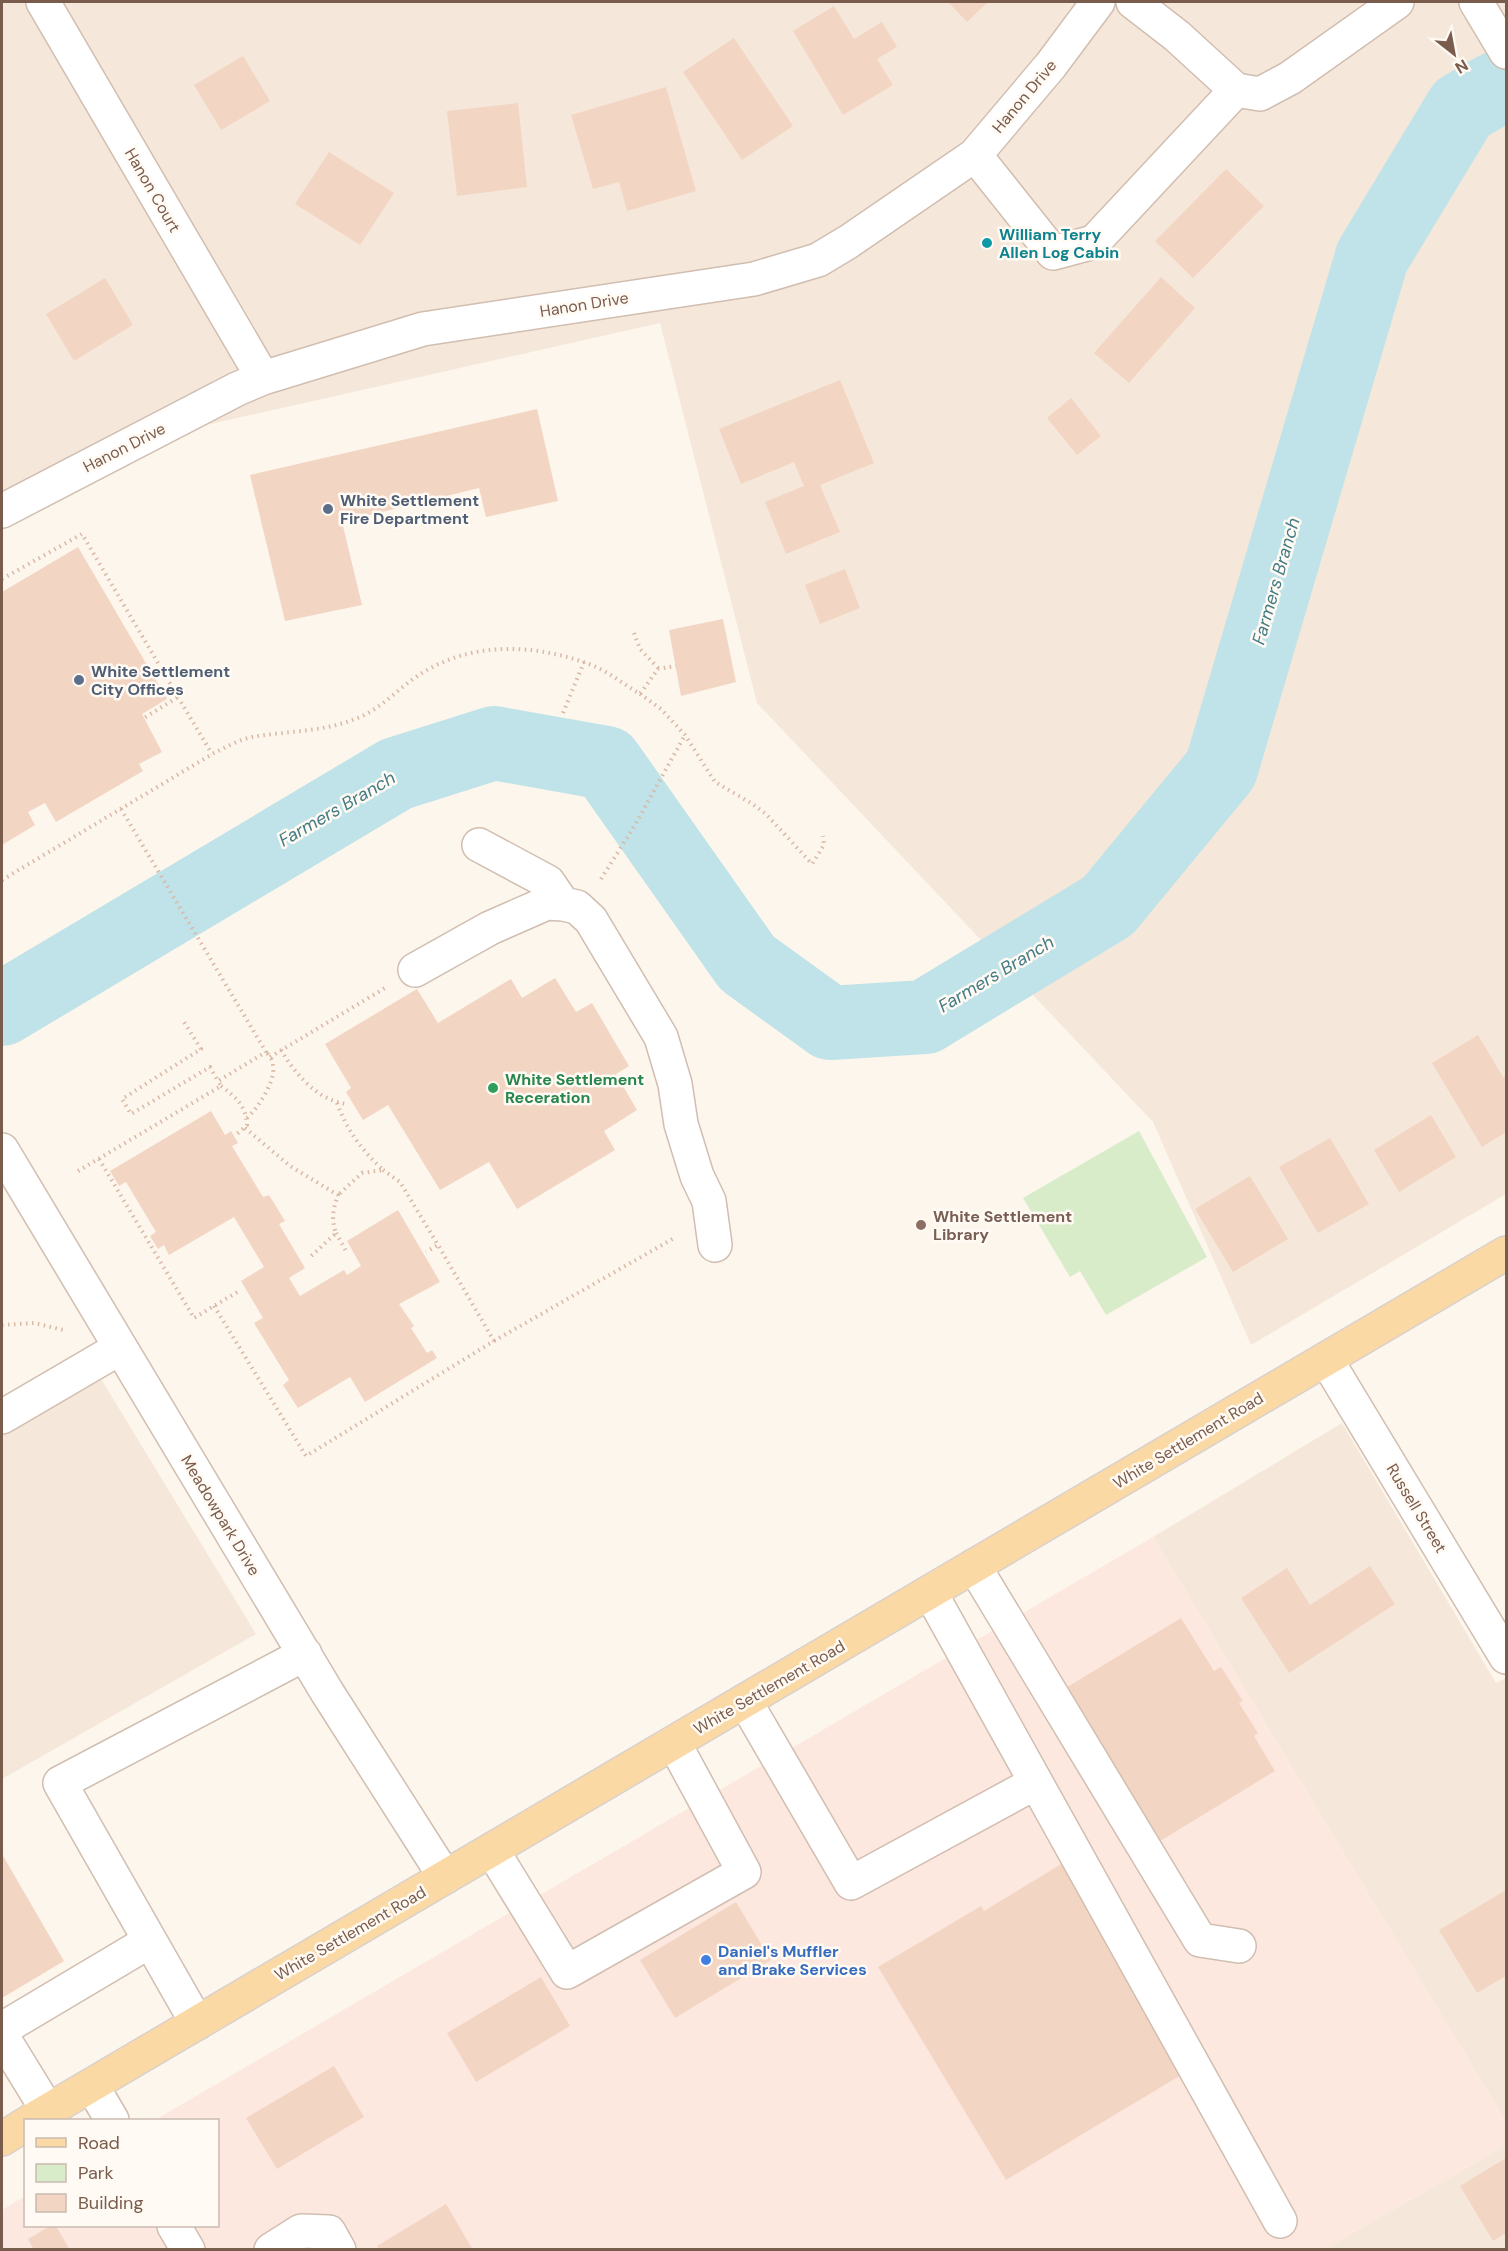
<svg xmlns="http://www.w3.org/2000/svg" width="1508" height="2251" font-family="'DM Sans',sans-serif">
  <rect width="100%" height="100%" fill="#fdf6ec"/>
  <path fill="#f5e8da" d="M 2,2 L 1506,2 L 1506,1194 L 1251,1345 L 1153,1122 L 757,703 L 660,323 L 206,425 L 2,530 Z
    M 92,1364 L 256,1634 L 2,1779 L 2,1412 Z
    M 1342,1423 L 1496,1683 L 1506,1678 L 1506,2122 L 1153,1537 Z
    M 1506,2145 L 1506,2249 L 1324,2249 Z"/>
  <path fill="#fde8e0" d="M 1153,1537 L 1506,2122 L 1506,2145 L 1324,2249 L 2,2250 L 2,2210 L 25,2196 L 26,2226 L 218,2226 L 218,2120 L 155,2120 Z"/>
  <path fill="#d8ecc9" d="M 1139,1131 L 1207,1257 L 1106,1315 L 1080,1271 L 1070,1277 L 1023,1198 Z"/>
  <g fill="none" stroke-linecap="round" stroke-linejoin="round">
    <path stroke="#bfe3e8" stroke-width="74" d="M 2,1009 L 396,774 L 494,743 L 606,763 L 747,963 L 830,1023 L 925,1017 L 1108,906 L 1221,769 L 1372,257 L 1462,108 L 1497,88"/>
  </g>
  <path fill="#f3d5c3" d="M 948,2 L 988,2 L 967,22 Z
    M 834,6 L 854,39 L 882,22 L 897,47 L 877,59 L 893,85 L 843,115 L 793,31 Z
    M 734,38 L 793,126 L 742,160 L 683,72 Z
    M 243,56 L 270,101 L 221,130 L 194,85 Z
    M 666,87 L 696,191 L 627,211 L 619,182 L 593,189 L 571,115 Z
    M 518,103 L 527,187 L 457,196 L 447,111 Z
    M 329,152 L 394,193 L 360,245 L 295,204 Z
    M 1226,169 L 1264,206 L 1193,278 L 1155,241 Z
    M 1161,277 L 1195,308 L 1129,383 L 1094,353 Z
    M 105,278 L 133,325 L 74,361 L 46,314 Z
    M 840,380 L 874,463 L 820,485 L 840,532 L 786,554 L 765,502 L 804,486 L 794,462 L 741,484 L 719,429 Z
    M 1071,398 L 1101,436 L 1077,455 L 1047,418 Z
    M 537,409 L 558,501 L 486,517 L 479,488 L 342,522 L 362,605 L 285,621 L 250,475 Z
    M 78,547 L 167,699 L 142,714 L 162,752 L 139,764 L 143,771 L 56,822 L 45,803 L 28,812 L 35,825 L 2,845 L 2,592 Z
    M 845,569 L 860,608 L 820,624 L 805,585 Z
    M 723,619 L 736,682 L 681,696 L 669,630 Z
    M 555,978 L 576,1012 L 592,1003 L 629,1066 L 616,1074 L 637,1110 L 604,1131 L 615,1150 L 517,1209 L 489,1162 L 440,1190 L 388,1105 L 363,1120 L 346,1092 L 351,1088 L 325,1044 L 417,989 L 438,1023 L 511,979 L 522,998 Z
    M 1478,1035 L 1503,1077 L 1506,1075 L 1506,1132 L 1482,1147 L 1432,1063 Z
    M 211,1111 L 225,1135 L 231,1131 L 238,1143 L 232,1146 L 263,1197 L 269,1195 L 285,1221 L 279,1224 L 305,1268 L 289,1278 L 300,1296 L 344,1270 L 347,1275 L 361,1266 L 347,1241 L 398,1210 L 440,1282 L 399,1304 L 414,1326 L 411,1328 L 427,1353 L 432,1350 L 437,1358 L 365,1402 L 350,1377 L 298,1408 L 283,1385 L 289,1380 L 254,1323 L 263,1318 L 241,1281 L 264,1267 L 234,1217 L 169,1255 L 164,1245 L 158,1249 L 150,1236 L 156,1232 L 126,1182 L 119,1186 L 110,1171 Z
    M 1431,1115 L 1456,1157 L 1399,1192 L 1374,1150 Z
    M 1330,1138 L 1369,1204 L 1318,1233 L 1279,1167 Z
    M 1250,1176 L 1288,1239 L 1233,1272 L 1195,1209 Z
    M 1370,1566 L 1395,1604 L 1289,1673 L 1241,1598 L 1287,1568 L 1310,1605 Z
    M 1181,1618 L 1214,1671 L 1221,1667 L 1243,1701 L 1239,1703 L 1258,1733 L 1254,1736 L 1275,1771 L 1152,1846 L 1059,1692 Z
    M 2,1854 L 64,1961 L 2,1998 Z
    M 1063,1863 L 1188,2071 L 1006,2180 L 878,1967 L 981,1906 L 984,1911 Z
    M 1506,1890 L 1506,1976 L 1477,1993 L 1439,1930 Z
    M 736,1902 L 771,1960 L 675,2018 L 640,1960 Z
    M 541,1977 L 570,2026 L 476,2082 L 447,2033 Z
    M 334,2066 L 364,2117 L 277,2169 L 246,2118 Z
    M 1506,2158 L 1506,2233 L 1493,2241 L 1460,2186 Z
    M 446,2204 L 473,2250 L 379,2250 L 377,2246 Z
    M 50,2226 L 56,2226 L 70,2250 L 34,2250 L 28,2239 Z"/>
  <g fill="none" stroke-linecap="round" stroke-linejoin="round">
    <g stroke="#d1beb0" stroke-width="36">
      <path id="minor" d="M 43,2 L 263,378
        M 1133,2 L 1177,36 L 1236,90 L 1260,94 L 1290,78 L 1397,2
        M 1476,2 L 1506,52
        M 975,155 L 1053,253 L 1094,242 L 1236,90
        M 2,511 L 237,389 L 263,378 L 423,329 L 754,279 L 818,260 L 848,242 L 975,155 L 1051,65 L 1098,2
        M 479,845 L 548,882 L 563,904
        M 415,970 L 490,928 L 547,903 L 563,904 L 577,907 L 591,920 L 661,1037 L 675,1084 L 681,1124 L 697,1176 L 709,1201 L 715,1245
        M 2,1150 L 327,1692 L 445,1877
        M 1326,1359 L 1506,1657
        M 2,1417 L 120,1348
        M 974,1566 L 1200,1940 L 1239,1946
        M 930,1592 L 1280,2221
        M 745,1701 L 851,1883 L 1035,1783
        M 492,1850 L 567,1972 L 744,1872 L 674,1743
        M 197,2023 L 60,1783 L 305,1654
        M 2,2029 L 150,1941
        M 2,2036 L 48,2111
        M 92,2086 L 112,2120
        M 174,2226 L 188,2250
        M 271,2250 L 301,2231 L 329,2232 L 339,2250"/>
    </g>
    <g stroke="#dad1cd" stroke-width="36">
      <path id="major" d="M 32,2120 L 1506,1253
        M 2,2139 L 26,2124"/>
    </g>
    <path stroke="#d9b8a5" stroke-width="4" stroke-dasharray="1.5 4.5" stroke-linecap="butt" d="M 2,579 L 82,534 L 178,697 L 144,718
      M 634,633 L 640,649 L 659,669
      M 640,694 L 661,709 L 685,735 L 715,782 L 751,803 L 766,814 L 812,864 L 824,845 L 823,836
      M 178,697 L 212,754
      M 563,713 L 584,662
      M 121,809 L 266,1052 L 218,1081 L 210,1067 L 131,1114 L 122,1099 L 201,1049 L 184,1022
      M 601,879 L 635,825 L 685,735
      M 2,880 L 214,753 C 226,747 239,740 252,737 C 286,731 323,732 355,719 C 381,710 399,687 422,673 C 474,641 534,644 589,664 C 608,671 623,684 640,694 L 658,669 L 676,666
      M 281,1050 C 295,1074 319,1102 348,1104
      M 270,1057 L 385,988
      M 221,1086 C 236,1097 246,1106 247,1125 L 237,1134
      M 337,1103 C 347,1131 362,1150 383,1170 L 362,1173 L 338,1195
      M 247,1118 C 258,1108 276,1081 273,1065 C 273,1060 269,1055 266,1052
      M 245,1128 L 290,1166 L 338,1195 C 333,1209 331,1219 336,1233 L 309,1258
      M 99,1159 L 194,1318 L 239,1291
      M 383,1170 L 400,1182 L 438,1245 L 426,1252
      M 78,1171 L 221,1086 L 218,1081
      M 336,1233 L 347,1253
      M 214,1306 L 306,1456 L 494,1341 L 438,1245
      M 2,1325 L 34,1323 L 64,1330
      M 494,1341 L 676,1237"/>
    <use href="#minor" stroke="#fff" stroke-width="33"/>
    <use href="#major" stroke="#fbd9a5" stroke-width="33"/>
  </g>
  <circle fill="#0f9aa8" stroke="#fffaf3" stroke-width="2" cx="987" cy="243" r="6"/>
  <g fill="#5c6f8a" stroke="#fffaf3" stroke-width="2">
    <circle cx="328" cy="509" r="6"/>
    <circle cx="79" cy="680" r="6"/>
  </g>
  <circle fill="#2e9e5b" stroke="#fffaf3" stroke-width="2" cx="493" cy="1088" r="6"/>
  <circle fill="#8d6e63" stroke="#fffaf3" stroke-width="2" cx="921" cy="1225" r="6"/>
  <circle fill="#3f7fe0" stroke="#fffaf3" stroke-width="2" cx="706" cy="1960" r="6"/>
  <g text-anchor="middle" stroke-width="5" stroke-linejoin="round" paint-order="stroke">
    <g font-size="16" fill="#7a5c4d" stroke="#fffaf3">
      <text transform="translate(1024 96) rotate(-50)" y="6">Hanon Drive</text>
      <text transform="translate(153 190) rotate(60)" y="6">Hanon Court</text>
      <text transform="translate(584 304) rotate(-9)" y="6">Hanon Drive</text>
      <text transform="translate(124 447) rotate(-27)" y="6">Hanon Drive</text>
      <text transform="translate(1188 1440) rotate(-31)" y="6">White Settlement Road</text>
      <text transform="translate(1417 1508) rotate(59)" y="6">Russell Street</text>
      <text transform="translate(221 1515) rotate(59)" y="6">Meadowpark Drive</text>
      <text transform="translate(769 1687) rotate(-30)" y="6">White Settlement Road</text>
      <text transform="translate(350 1933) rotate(-30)" y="6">White Settlement Road</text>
    </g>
    <g font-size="16" font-weight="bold" fill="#0d838f" stroke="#fffaf3" text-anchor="start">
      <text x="999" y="240">William Terry<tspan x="999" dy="18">Allen Log Cabin</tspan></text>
    </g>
    <g font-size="16" font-weight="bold" fill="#4e5e75" stroke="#fffaf3" text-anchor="start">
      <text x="340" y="506">White Settlement<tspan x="340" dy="18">Fire Department</tspan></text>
      <text x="91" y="677">White Settlement<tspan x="91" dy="18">City Offices</tspan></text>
    </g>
    <g font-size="16" font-weight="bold" fill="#27864d" stroke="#fffaf3" text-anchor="start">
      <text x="505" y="1085">White Settlement<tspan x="505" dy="18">Receration</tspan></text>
    </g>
    <g font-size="16" font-weight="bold" fill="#785e54" stroke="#fffaf3" text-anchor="start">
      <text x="933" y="1222">White Settlement<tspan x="933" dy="18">Library</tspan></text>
    </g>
    <g font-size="16" font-weight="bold" fill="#366cbe" stroke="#fffaf3" text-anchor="start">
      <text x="718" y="1957">Daniel's Muffler<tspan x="718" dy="18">and Brake Services</tspan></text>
    </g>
    <g font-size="18" font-style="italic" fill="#437c86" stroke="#fffaf3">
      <text transform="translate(1276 581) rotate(-74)" y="6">Farmers Branch</text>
      <text transform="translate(337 809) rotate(-30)" y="6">Farmers Branch</text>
      <text transform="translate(996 974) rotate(-31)" y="6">Farmers Branch</text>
    </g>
  </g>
  <rect width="1508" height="2251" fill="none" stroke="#7a5c4d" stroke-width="6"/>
  <rect x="24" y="2119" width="195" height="108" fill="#fffaf3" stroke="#cabbb1" stroke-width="1.5"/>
  <rect x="36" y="2138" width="30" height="9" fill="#fbd9a5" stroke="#cabbb1" stroke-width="1.5"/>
  <text x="78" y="2149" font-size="18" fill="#7a5c4d">Road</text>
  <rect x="36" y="2164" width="30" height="18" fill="#d8ecc9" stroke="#cabbb1" stroke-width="1.5"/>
  <text x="78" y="2179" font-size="18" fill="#7a5c4d">Park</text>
  <rect x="36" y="2194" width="30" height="18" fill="#f3d5c3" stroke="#cabbb1" stroke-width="1.5"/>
  <text x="78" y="2209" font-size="18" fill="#7a5c4d">Building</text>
  <g transform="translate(1454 54) rotate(149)" stroke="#fffaf3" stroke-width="4.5" paint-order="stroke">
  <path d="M0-4.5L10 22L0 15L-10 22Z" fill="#7a5c4d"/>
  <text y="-9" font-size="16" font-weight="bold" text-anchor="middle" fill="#7a5c4d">N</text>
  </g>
</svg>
